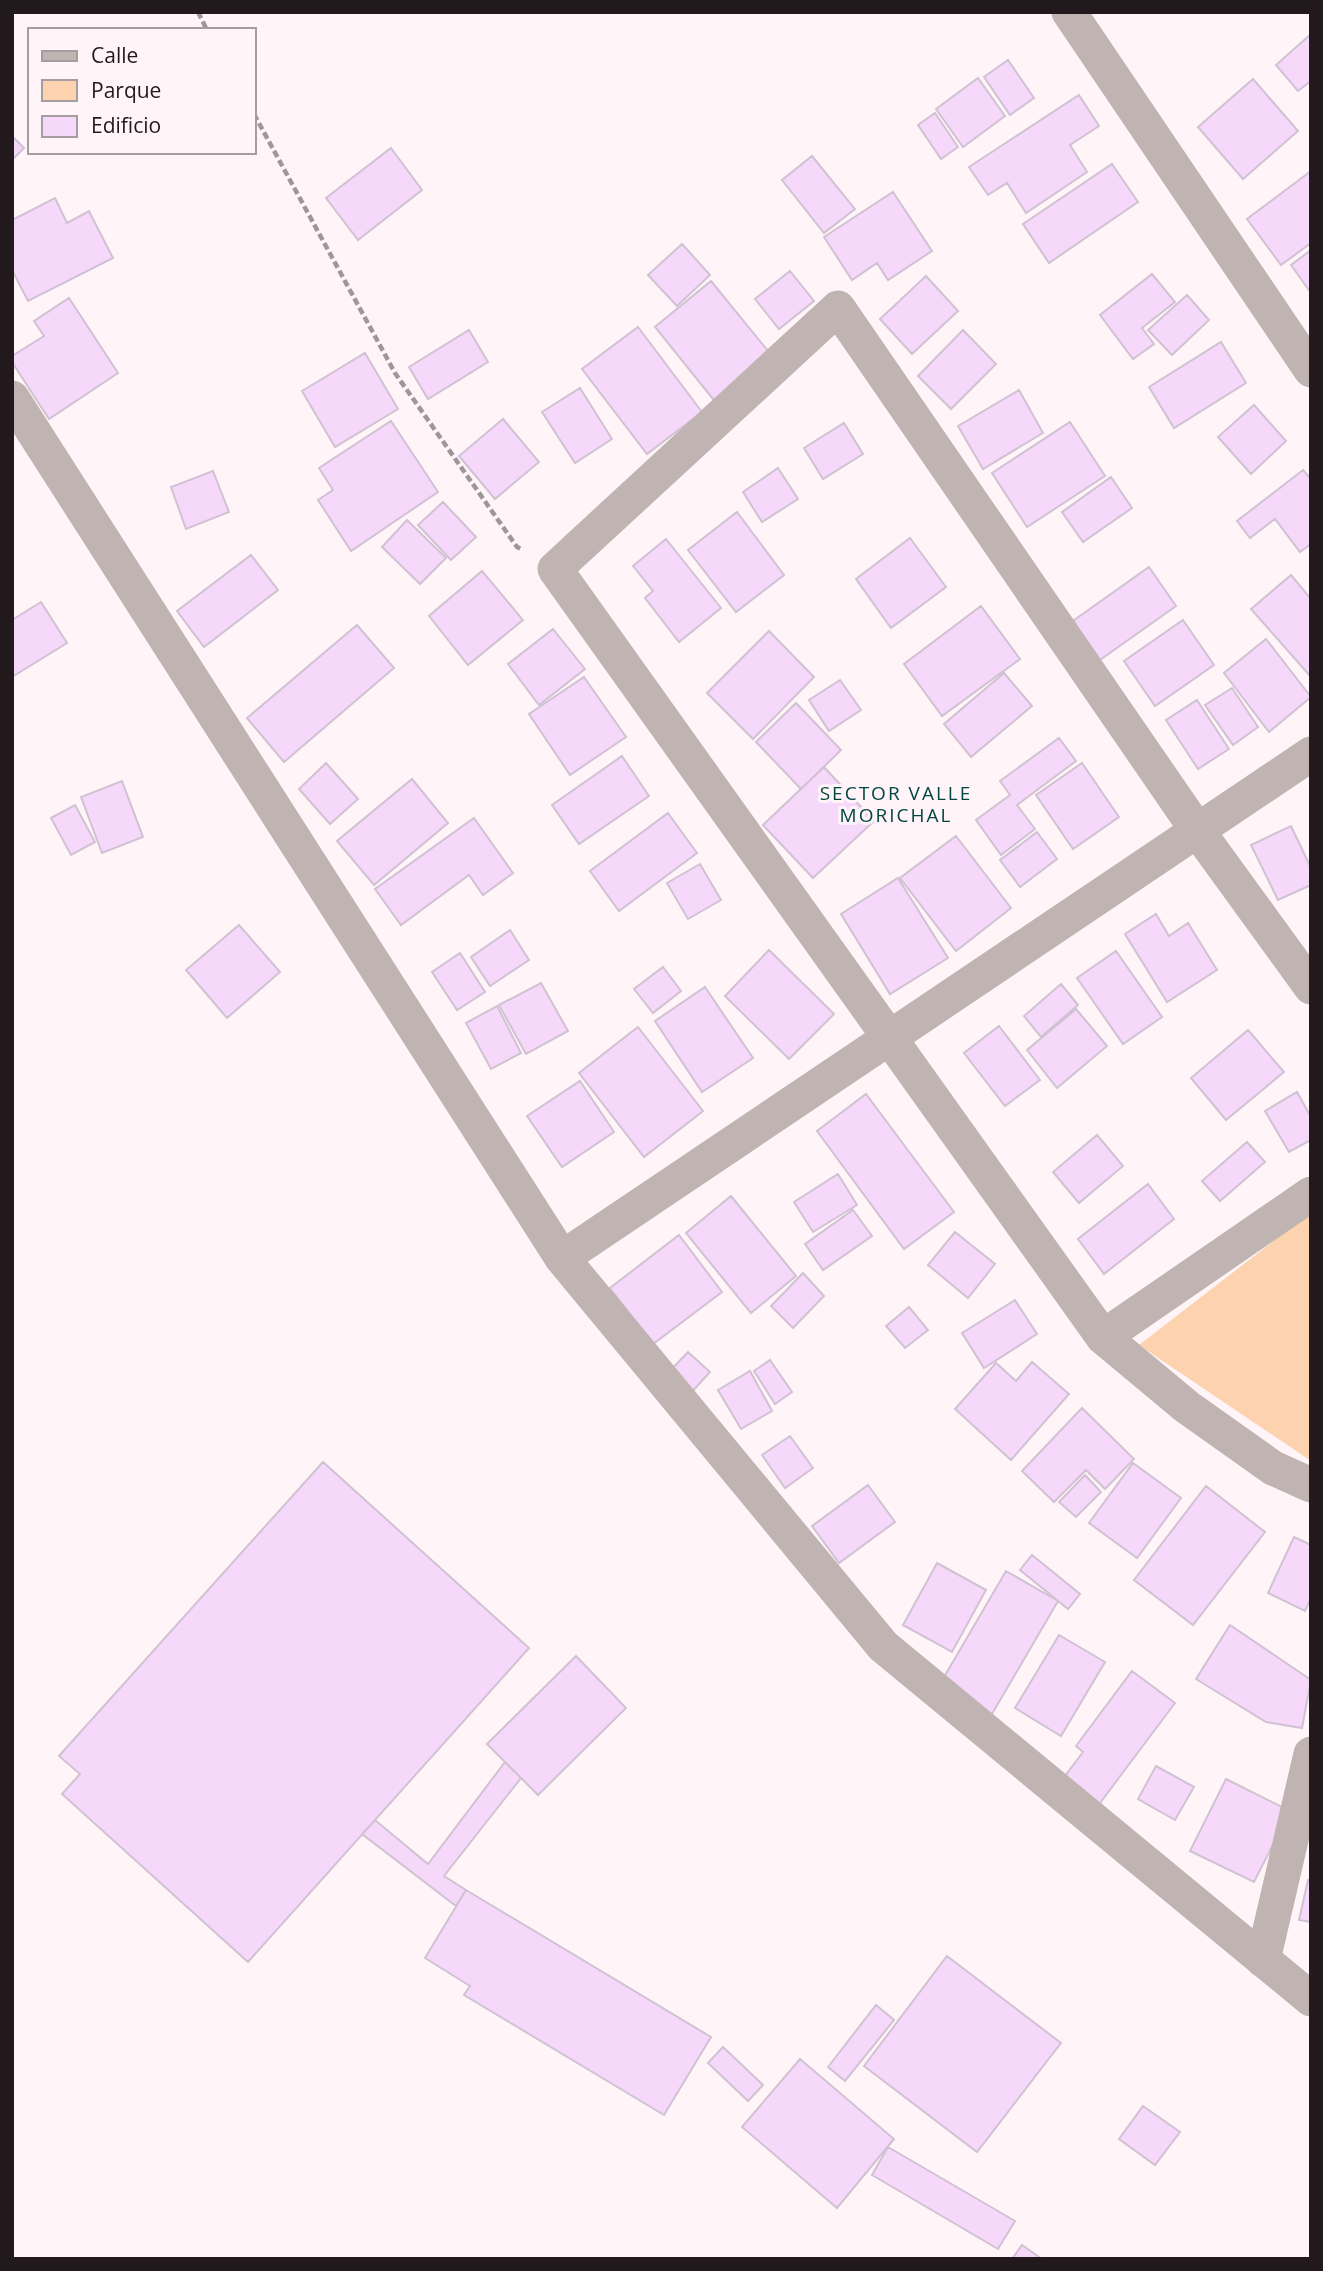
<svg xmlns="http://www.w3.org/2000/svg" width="1323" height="2271" font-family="'Open Sans',sans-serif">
  <rect width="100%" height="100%" fill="#fff5f8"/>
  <path fill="#fdd3af" d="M 1311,1212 L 1311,1461 L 1139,1345 Z"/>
  <path fill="#f6d8fa" stroke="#d1c2d3" stroke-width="2" d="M 1311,34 L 1311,81 L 1298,91 L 1276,65 Z
    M 1008,60 L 1034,98 L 1010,115 L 984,77 Z
    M 978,78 L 1005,116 L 963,147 L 936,109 Z
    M 1253,79 L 1298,131 L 1243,179 L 1198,127 Z
    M 1079,95 L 1099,126 L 1070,145 L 1087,172 L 1026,213 L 1007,183 L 988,195 L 969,167 Z
    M 935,113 L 958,147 L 941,159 L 918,125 Z
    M 12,136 L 24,148 L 12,160 Z
    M 391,148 L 422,190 L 358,240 L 326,198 Z
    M 812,156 L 855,209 L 824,233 L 782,180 Z
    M 1112,164 L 1138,202 L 1049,263 L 1023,224 Z
    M 1311,171 L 1311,243 L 1281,265 L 1247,219 Z
    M 893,192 L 932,251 L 888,280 L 877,263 L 852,280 L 824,237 Z
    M 55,198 L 67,223 L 89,211 L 113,258 L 28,301 L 12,270 L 12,220 Z
    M 682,244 L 710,275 L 677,306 L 648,275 Z
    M 1311,250 L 1311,293 L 1291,265 Z
    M 790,271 L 814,301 L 779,329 L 755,299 Z
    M 1152,274 L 1175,302 L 1142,328 L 1154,344 L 1133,359 L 1100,315 Z
    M 926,276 L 958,311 L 912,354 L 880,319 Z
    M 711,281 L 773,357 L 717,404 L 655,327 Z
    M 1187,295 L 1209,320 L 1172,355 L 1148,330 Z
    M 69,298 L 118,373 L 49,419 L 12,362 L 12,356 L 44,336 L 34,321 Z
    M 638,327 L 702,412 L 647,454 L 582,369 Z
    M 469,330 L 488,362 L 428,399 L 409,367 Z
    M 963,330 L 996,364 L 951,409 L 918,376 Z
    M 1221,342 L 1246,383 L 1174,428 L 1149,387 Z
    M 365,353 L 398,409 L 335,447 L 302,391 Z
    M 580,388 L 612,439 L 575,463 L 542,412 Z
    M 1019,390 L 1043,433 L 983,469 L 958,426 Z
    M 1254,405 L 1286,441 L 1251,474 L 1218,437 Z
    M 503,419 L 539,462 L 495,499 L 459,456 Z
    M 391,421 L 438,492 L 351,551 L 318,500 L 333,490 L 319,468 Z
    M 1070,422 L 1105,476 L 1027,527 L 992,473 Z
    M 844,423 L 863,454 L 823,479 L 804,448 Z
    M 778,468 L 798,499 L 762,522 L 743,492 Z
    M 1303,470 L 1311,479 L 1311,544 L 1300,552 L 1275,519 L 1250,538 L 1237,521 Z
    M 213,471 L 229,512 L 186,529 L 171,487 Z
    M 1111,477 L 1132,508 L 1083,542 L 1062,512 Z
    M 443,502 L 476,537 L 451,560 L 418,525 Z
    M 737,512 L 784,575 L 736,612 L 688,550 Z
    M 407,520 L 446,558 L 420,584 L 382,547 Z
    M 910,538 L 946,587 L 891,628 L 856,579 Z
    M 666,539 L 721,608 L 679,642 L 645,598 L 653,591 L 633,566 Z
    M 251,555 L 278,590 L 204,647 L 177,611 Z
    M 1149,567 L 1176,606 L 1097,662 L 1070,623 Z
    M 482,571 L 523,620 L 468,665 L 429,616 Z
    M 1291,575 L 1311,599 L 1311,677 L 1251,609 Z
    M 41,602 L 67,643 L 12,677 L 12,620 Z
    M 981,606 L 1020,659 L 942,716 L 904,664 Z
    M 1183,620 L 1214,665 L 1155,706 L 1124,661 Z
    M 357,625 L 394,668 L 284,762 L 247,718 Z
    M 553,629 L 585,669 L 539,705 L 508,664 Z
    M 769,631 L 814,677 L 753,739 L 707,693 Z
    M 1266,639 L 1311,697 L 1269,732 L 1224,673 Z
    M 1004,673 L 1032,706 L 971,757 L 944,724 Z
    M 584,677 L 626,737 L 570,775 L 529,714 Z
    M 840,680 L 861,710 L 829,731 L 809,700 Z
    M 1232,688 L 1258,727 L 1233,745 L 1205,705 Z
    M 1197,700 L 1229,749 L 1198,769 L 1166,720 Z
    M 796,703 L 841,750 L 801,789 L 756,742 Z
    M 1059,738 L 1076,761 L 1017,805 L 1035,829 L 1001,855 L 976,820 L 1010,795 L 1000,781 Z
    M 622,756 L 649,796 L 579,844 L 552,805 Z
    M 326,763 L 358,799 L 330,824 L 299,789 Z
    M 1082,763 L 1119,817 L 1073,849 L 1036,795 Z
    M 824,767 L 874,821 L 813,878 L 763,825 Z
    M 412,779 L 448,823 L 374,885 L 337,841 Z
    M 122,781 L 143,837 L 102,853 L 81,797 Z
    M 75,805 L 95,842 L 71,855 L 51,818 Z
    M 668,813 L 697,853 L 619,911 L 590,871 Z
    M 474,818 L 513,873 L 483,895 L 469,875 L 401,925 L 375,889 Z
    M 1291,826 L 1311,868 L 1311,885 L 1278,900 L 1251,845 Z
    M 1037,832 L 1057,859 L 1020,887 L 1000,860 Z
    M 956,836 L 1011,908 L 956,951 L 900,878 Z
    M 700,864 L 721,900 L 688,919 L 667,883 Z
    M 898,878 L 948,958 L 890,994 L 841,914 Z
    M 1156,914 L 1169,936 L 1188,923 L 1217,970 L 1167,1002 L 1125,934 Z
    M 239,925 L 280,972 L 227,1018 L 186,970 Z
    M 510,930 L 529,960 L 490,986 L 471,957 Z
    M 769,950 L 834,1014 L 789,1059 L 725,996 Z
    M 1116,951 L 1162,1017 L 1123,1044 L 1077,978 Z
    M 460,953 L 485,992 L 457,1010 L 432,972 Z
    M 663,967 L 681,991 L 653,1013 L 634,989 Z
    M 541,983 L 568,1031 L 526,1054 L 499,1005 Z
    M 1061,984 L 1078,1005 L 1041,1037 L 1024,1016 Z
    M 705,987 L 753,1058 L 702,1092 L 655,1021 Z
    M 497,1006 L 521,1053 L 491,1069 L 466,1023 Z
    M 1076,1009 L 1107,1046 L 1057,1088 L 1027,1050 Z
    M 999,1026 L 1040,1080 L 1005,1106 L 964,1053 Z
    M 638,1027 L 703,1111 L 644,1157 L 579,1073 Z
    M 1248,1030 L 1284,1072 L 1226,1120 L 1191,1078 Z
    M 580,1081 L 614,1132 L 562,1167 L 527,1116 Z
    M 1297,1092 L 1311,1117 L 1311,1140 L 1289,1152 L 1265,1111 Z
    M 866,1094 L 954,1212 L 904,1249 L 817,1131 Z
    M 1097,1135 L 1123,1166 L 1079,1203 L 1053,1172 Z
    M 1247,1142 L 1265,1162 L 1220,1201 L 1202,1181 Z
    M 838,1174 L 857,1205 L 813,1232 L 794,1202 Z
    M 1148,1184 L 1174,1219 L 1104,1274 L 1078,1239 Z
    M 731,1196 L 796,1276 L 751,1313 L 686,1233 Z
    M 853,1210 L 872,1236 L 823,1270 L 805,1244 Z
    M 955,1232 L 995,1264 L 968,1298 L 928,1265 Z
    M 679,1235 L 722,1292 L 653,1344 L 610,1288 Z
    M 803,1273 L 824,1296 L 793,1328 L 771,1306 Z
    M 1015,1300 L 1037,1334 L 984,1368 L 962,1333 Z
    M 909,1307 L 928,1330 L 905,1348 L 886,1326 Z
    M 688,1352 L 710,1372 L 690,1394 L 668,1373 Z
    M 770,1360 L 792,1392 L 775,1404 L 754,1371 Z
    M 1032,1362 L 1069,1394 L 1011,1460 L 955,1409 L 996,1363 L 1016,1381 Z
    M 750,1371 L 772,1411 L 741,1429 L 718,1390 Z
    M 1082,1408 L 1134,1459 L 1105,1489 L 1086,1470 L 1054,1502 L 1022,1471 Z
    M 790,1436 L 813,1468 L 785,1488 L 762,1455 Z
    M 323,1462 L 529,1648 L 248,1962 L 62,1794 L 80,1774 L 59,1756 Z
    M 1133,1463 L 1181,1498 L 1137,1558 L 1089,1523 Z
    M 1085,1475 L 1101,1492 L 1076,1517 L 1059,1502 Z
    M 868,1485 L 895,1522 L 839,1563 L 812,1526 Z
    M 1206,1486 L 1265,1532 L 1193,1625 L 1134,1580 Z
    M 1294,1537 L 1311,1545 L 1311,1598 L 1305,1611 L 1268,1593 Z
    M 1032,1555 L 1080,1594 L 1068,1609 L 1020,1570 Z
    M 937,1563 L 986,1590 L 952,1652 L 903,1625 Z
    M 1006,1571 L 1058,1601 L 992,1714 L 940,1684 Z
    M 1230,1625 L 1311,1680 L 1302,1728 L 1266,1722 L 1196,1679 Z
    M 1059,1635 L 1105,1662 L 1061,1736 L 1015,1708 Z
    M 576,1656 L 626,1708 L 538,1795 L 487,1744 Z
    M 1132,1671 L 1175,1703 L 1097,1807 L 1062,1780 L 1083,1752 L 1076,1746 Z
    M 505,1762 L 521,1778 L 444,1876 L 466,1890 L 456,1906 L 362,1834 L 375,1820 L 428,1864 Z
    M 1156,1766 L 1194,1787 L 1175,1820 L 1138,1799 Z
    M 1226,1779 L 1290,1811 L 1254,1882 L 1190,1851 Z
    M 1308,1880 L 1311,1881 L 1311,1922 L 1299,1920 Z
    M 466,1890 L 711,2037 L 664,2115 L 464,1995 L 470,1986 L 425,1958 Z
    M 947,1956 L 1061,2043 L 977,2152 L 864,2066 Z
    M 876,2005 L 894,2020 L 845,2081 L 828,2067 Z
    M 723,2047 L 763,2085 L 748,2101 L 708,2063 Z
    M 800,2059 L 894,2139 L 837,2208 L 742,2127 Z
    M 1143,2106 L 1180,2132 L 1155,2165 L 1119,2139 Z
    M 888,2147 L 1015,2221 L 998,2249 L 872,2175 Z
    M 1022,2245 L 1042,2259 L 1012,2259 Z"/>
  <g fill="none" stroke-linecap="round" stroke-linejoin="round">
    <path stroke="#9f9699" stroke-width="4.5" stroke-dasharray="7 3.5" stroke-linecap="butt" d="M 198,12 L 207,30
      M 254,114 L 395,373 L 517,547 L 523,550"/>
    <path stroke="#bfb4b2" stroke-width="35" d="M 1069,12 L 1311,370
      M 12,398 L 562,1258 L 883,1646 L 1311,1999
      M 1311,987 L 1197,830 L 838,308 L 555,569 L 1103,1337 L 1187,1407 L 1273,1468 L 1311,1485
      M 562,1258 L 1311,754
      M 1103,1337 L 1311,1194
      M 1263,1960 L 1311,1754"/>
  </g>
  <g text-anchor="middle" stroke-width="6" stroke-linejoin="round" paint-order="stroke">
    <g font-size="19" letter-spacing="2" fill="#034542" stroke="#fff5f8">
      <text x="896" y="800">SECTOR VALLE<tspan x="896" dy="22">MORICHAL</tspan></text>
    </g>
  </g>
  <rect width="1323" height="2271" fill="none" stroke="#21191c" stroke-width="28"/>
  <rect x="28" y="28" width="228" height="126" fill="#fff5f8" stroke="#a69da0" stroke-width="2"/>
  <rect x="42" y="51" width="35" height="10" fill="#bfb4b2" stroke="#a69da0" stroke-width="2"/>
  <text x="91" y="63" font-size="21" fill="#21191c">Calle</text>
  <rect x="42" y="80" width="35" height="21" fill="#fdd3af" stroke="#a69da0" stroke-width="2"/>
  <text x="91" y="98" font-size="21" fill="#21191c">Parque</text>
  <rect x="42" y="116" width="35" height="21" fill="#f6d8fa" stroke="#a69da0" stroke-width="2"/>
  <text x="91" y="133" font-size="21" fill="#21191c">Edificio</text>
</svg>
